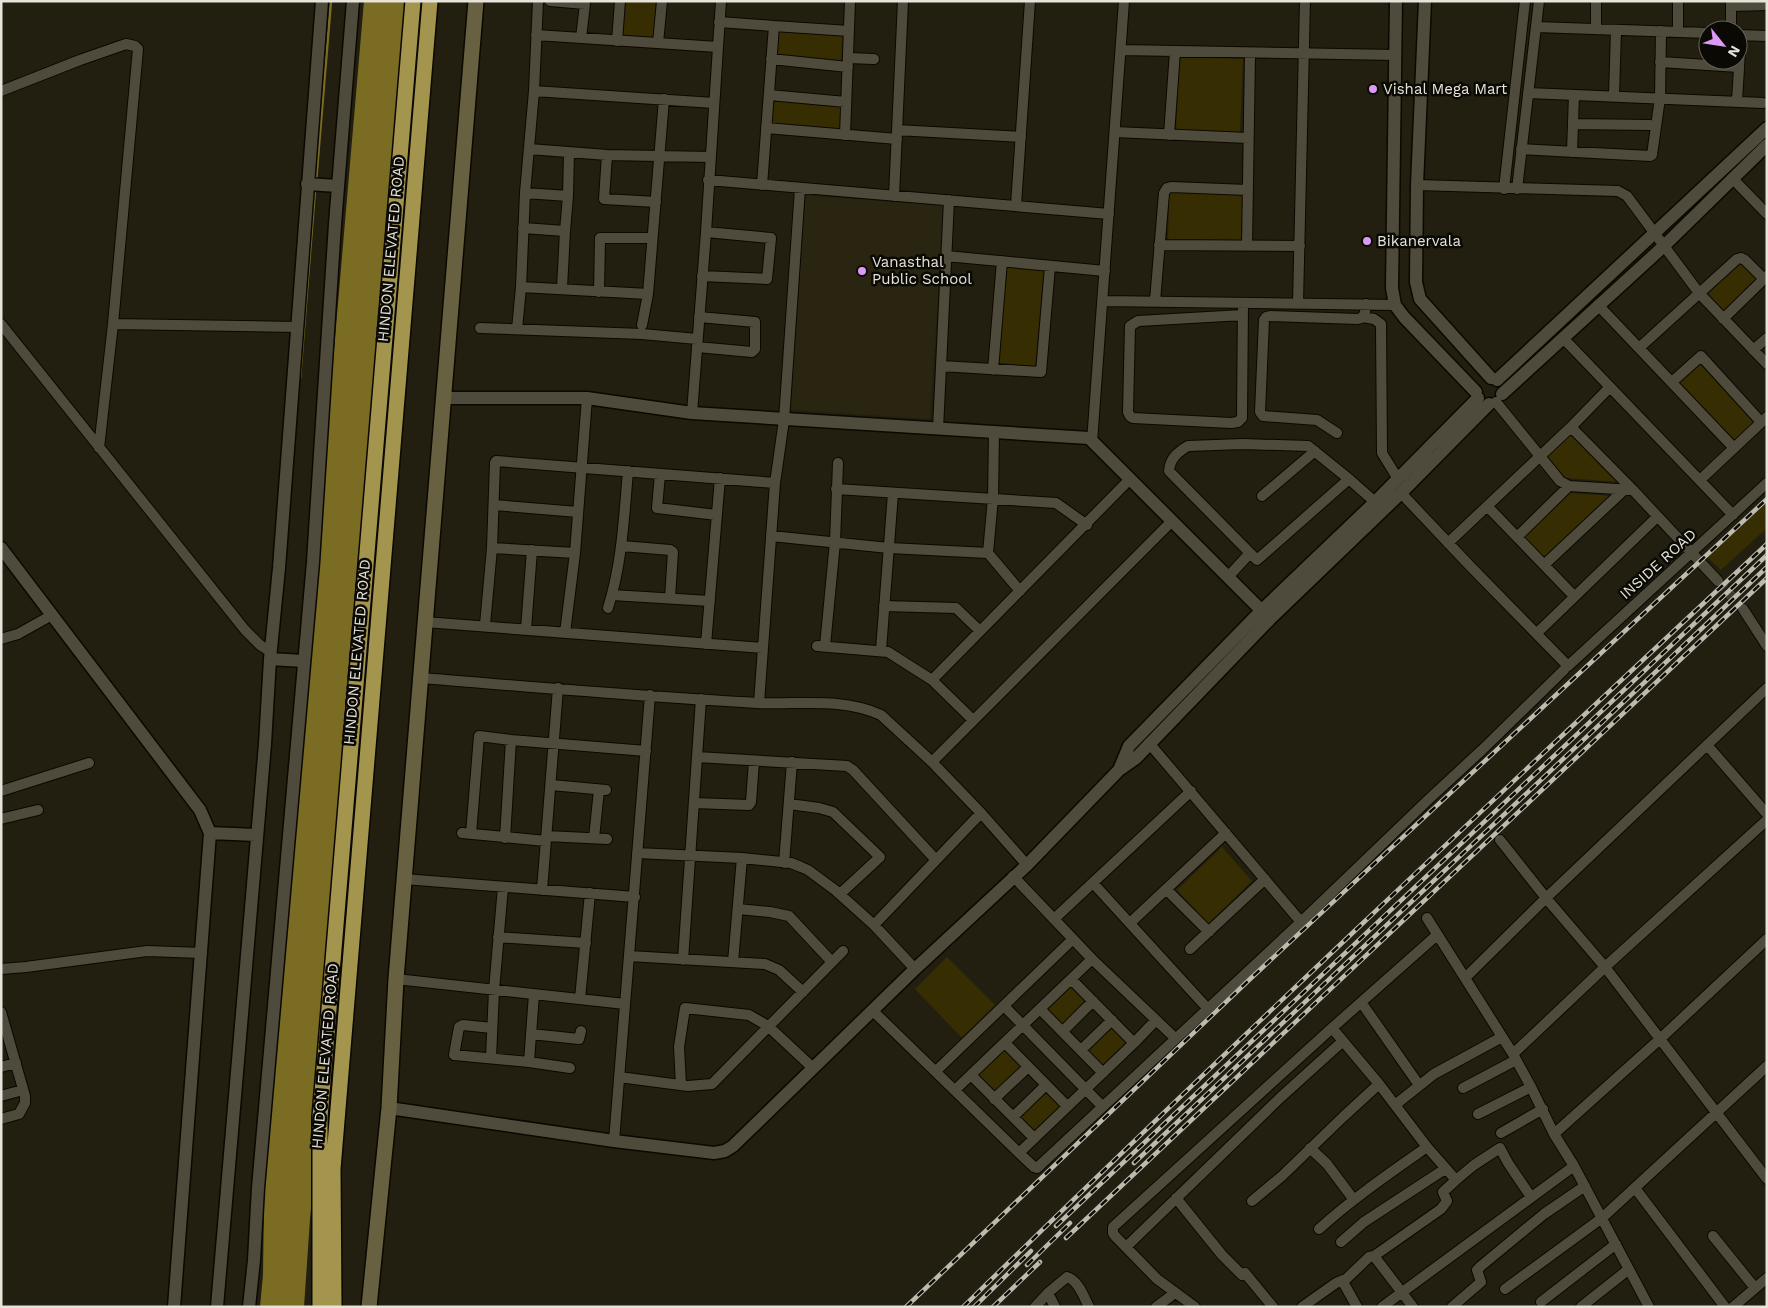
<svg xmlns="http://www.w3.org/2000/svg" width="1768" height="1308" font-family="'Work Sans',sans-serif">
  <rect width="100%" height="100%" fill="#221f10"/>
  <path fill="#2a2510" d="M 793,195 L 944,205 L 930,419 L 779,409 Z"/>
  <path fill="#362d02" d="M 624,1 L 656,1 L 653,39 L 621,36 Z
    M 777,30 L 843,35 L 841,61 L 775,56 Z
    M 1179,57 L 1243,59 L 1240,133 L 1176,130 Z
    M 772,99 L 843,105 L 841,131 L 769,126 Z
    M 1169,191 L 1243,194 L 1241,243 L 1168,240 Z
    M 1739,258 L 1759,280 L 1723,313 L 1703,292 Z
    M 1006,267 L 1044,270 L 1035,368 L 997,365 Z
    M 1698,362 L 1757,425 L 1737,444 L 1678,381 Z
    M 1570,431 L 1619,482 L 1566,478 L 1545,456 Z
    M 1569,493 L 1613,496 L 1545,559 L 1523,536 Z
    M 1767,497 L 1767,528 L 1721,570 L 1705,555 Z
    M 1222,847 L 1252,881 L 1208,924 L 1177,890 Z
    M 947,957 L 995,1005 L 962,1038 L 915,989 Z
    M 1072,983 L 1090,1001 L 1062,1028 L 1045,1009 Z
    M 1113,1024 L 1130,1042 L 1103,1069 L 1085,1050 Z
    M 1005,1049 L 1023,1067 L 995,1093 L 977,1075 Z
    M 1044,1089 L 1062,1108 L 1034,1134 L 1017,1116 Z"/>
  <path fill="#7b6c24" d="M 364,1 L 412,1 L 364,648 L 310,1219 L 304,1307 L 260,1307 L 263,1275 L 265,1136 L 283,943 Z"/>
  <g fill="none" stroke-linecap="round" stroke-linejoin="round">
    <path stroke="#7b6c24" stroke-width="2.5" d="M 316,182 L 331,1
      M 300,378 L 315,190"/>
    <path stroke="#3f3c2e" stroke-width="10" stroke-dasharray="10 5" stroke-linecap="butt" d="M 1718,581 L 1743,609"/>
    <g stroke="#0b0801" stroke-width="12">
      <path id="minor" d="M 538,1 L 534,91 L 525,193 L 521,287 L 648,294
        M 550,1 L 585,4 L 581,38
        M 1731,6 L 1767,5
        M 719,22 L 774,26
        M 1536,27 L 1708,33
        M 1596,29 L 1596,1
        M 1731,30 L 1731,1
        M 1678,32 L 1678,1
        M 536,35 L 718,47
        M 1738,35 L 1767,36
        M 617,41 L 620,1
        M 658,43 L 662,1
        M 1121,50 L 1396,55
        M 848,58 L 874,59
        M 771,59 L 848,67
        M 1660,62 L 1739,67
        M 1,91 L 80,60 L 126,44 L 135,46 L 138,49 L 113,324 L 99,448
        M 534,91 L 714,103
        M 1528,93 L 1763,103
        M 769,95 L 846,102
        M 1614,96 L 1616,30
        M 1737,101 L 1741,35
        M 1573,124 L 1650,125
        M 766,128 L 897,139
        M 897,130 L 1021,137
        M 1115,132 L 1248,138
        M 845,135 L 850,1
        M 1169,135 L 1175,51
        M 529,149 L 607,155 L 710,157
        M 1521,149 L 1650,156 L 1652,155 L 1660,98 L 1661,31
        M 1572,152 L 1574,95
        M 607,155 L 604,199 L 656,202
        M 1732,178 L 1767,214
        M 708,180 L 1109,214
        M 762,185 L 774,26 L 849,31
        M 1417,185 L 1618,191 L 1627,196 L 1699,293 L 1767,364
        M 1504,189 L 1525,1
        M 1517,189 L 1539,1
        M 525,193 L 568,196 L 569,153
        M 894,196 L 903,1
        M 1016,205 L 1030,1
        M 523,228 L 565,231 L 562,288
        M 565,231 L 568,196
        M 1159,245 L 1300,246
        M 1247,246 L 1250,53
        M 946,256 L 1105,271
        M 702,276 L 767,279 L 771,238 L 706,232
        M 599,292 L 600,238 L 652,238
        M 1102,301 L 1395,305
        M 1155,301 L 1164,193 L 1167,188 L 1171,187 L 1248,190
        M 1298,303 L 1305,1
        M 1598,305 L 1734,448
        M 1243,315 L 1138,321 L 1130,326 L 1128,412 L 1130,416 L 1133,418 L 1231,423 L 1238,422 L 1242,418 L 1243,303
        M 1363,317 L 1374,319 L 1381,324 L 1382,453 L 1398,479
        M 1723,319 L 1767,276
        M 1,324 L 245,630 L 260,645 L 271,652
        M 113,324 L 296,327
        M 642,325 L 648,294 L 664,99
        M 480,328 L 642,334 L 697,339
        M 517,329 L 521,287
        M 1563,338 L 1733,515
        M 697,347 L 752,352 L 755,349 L 755,322 L 699,317
        M 1639,348 L 1737,259 L 1741,258 L 1745,260 L 1764,279
        M 1753,350 L 1767,338
        M 941,366 L 1041,372 L 1050,266
        M 993,370 L 1002,261
        M 1672,382 L 1701,356 L 1761,422
        M 1496,402 L 1560,481 L 1569,486 L 1633,490 L 1718,581
        M 692,413 L 706,232 L 721,1
        M 1571,427 L 1633,490
        M 938,429 L 949,200
        M 1337,433 L 1317,420 L 1263,416 L 1260,412 L 1264,320 L 1266,317 L 1270,316 L 1358,319 C 1366,317 1365,311 1366,304
        M 1092,442 L 1124,1
        M 660,474 L 657,508 L 717,515
        M 1700,480 L 1767,417
        M 836,489 L 1056,503 L 1087,525
        M 1401,493 L 1471,567 L 1568,666 L 1767,483
        M 1262,496 L 1315,451
        M 494,505 L 578,512
        M 1487,506 L 1574,596
        M 771,536 L 889,548 L 988,553 L 1020,591
        M 1517,537 L 1569,486
        M 1448,543 L 1571,427 L 1610,387
        M 622,546 L 670,550 L 673,552 L 670,598
        M 492,548 L 575,553
        M 988,553 L 993,498 L 994,432
        M 1250,553 L 1169,471 C 1170,458 1178,452 1188,446 L 1243,444 L 1308,446 L 1349,479
        M 1544,565 L 1625,489
        M 1228,577 L 1250,553 L 1257,560 L 1349,479 L 1375,502
        M 612,595 L 710,601
        M 884,606 L 956,608 L 980,631
        M 608,608 C 622,564 624,517 628,471
        M 1743,609 L 1767,646
        M 425,622 L 763,648
        M 485,625 L 492,548 L 495,463 L 496,461 L 775,483
        M 526,629 L 532,550
        M 565,633 L 575,553 L 587,398
        M 1537,633 L 1657,517
        M 1,639 L 18,634 L 52,615
        M 706,644 L 720,478
        M 817,646 L 888,652 L 932,680 L 973,720
        M 825,646 L 835,542 L 838,463
        M 881,650 L 893,493
        M 421,678 C 533,687 645,697 757,703 C 799,705 842,697 881,715 L 932,762 L 981,813 L 1027,865
        M 932,680 L 1130,479
        M 759,703 L 775,483 L 784,420 L 800,188
        M 1149,743 L 1301,922
        M 1707,745 L 1767,814
        M 697,757 L 847,766 L 853,770 L 936,860
        M 932,762 L 1172,521
        M 551,785 L 606,790
        M 1,791 L 89,763
        M 694,803 L 749,805 L 751,802 L 754,761
        M 789,804 L 819,808 L 833,812 L 880,857 L 840,894
        M 1,819 L 38,810
        M 462,833 L 546,841
        M 471,834 L 479,736 L 511,740 L 646,751
        M 546,836 L 607,839
        M 505,838 L 511,740
        M 594,838 L 599,790
        M 1500,840 L 1546,898 L 1605,967 L 1767,1179
        M 637,853 L 742,858 L 791,863 L 801,867 L 808,870 L 835,890 L 874,925 L 915,969
        M 784,863 L 792,762
        M 1013,876 L 1092,959 L 1175,1038
        M 404,879 L 635,897
        M 1093,883 L 1208,1009
        M 1166,889 L 1209,932
        M 542,890 L 558,688
        M 738,909 L 770,912 L 789,916 L 832,962
        M 1427,918 L 1513,1054 L 1531,1087 L 1554,1134 L 1574,1166 L 1649,1307
        M 1054,919 L 1191,791
        M 1130,923 L 1226,833
        M 874,925 L 981,813
        M 498,937 L 586,943
        M 1190,949 L 1265,879
        M 629,956 L 765,964 L 779,970 L 803,992
        M 683,960 L 701,699
        M 733,962 L 742,858
        M 1,969 L 26,967 L 147,951 L 202,953
        M 1465,978 L 1546,898 L 1767,688
        M 396,979 L 625,1004
        M 1071,979 L 1134,1043
        M 580,999 L 590,893
        M 1361,1002 L 1419,1085
        M 1004,1006 L 1102,1106
        M 1040,1009 L 1103,1073
        M 872,1010 L 1019,1153 L 1034,1167 L 1037,1168 L 1301,922 L 1429,799 L 1482,750 L 1564,670
        M 1,1012 L 25,1096 L 25,1103 L 19,1114 L 1,1119
        M 492,1028 L 463,1025 L 459,1027 L 454,1055 L 529,1062 L 570,1068
        M 1332,1028 L 1379,1084 L 1427,1147 L 1456,1180 L 1443,1192 L 1447,1201 L 1441,1209 L 1374,1256
        M 1063,1031 L 1093,1001
        M 531,1034 L 579,1039 L 581,1031
        M 1005,1043 L 1067,1106
        M 1081,1050 L 1112,1020
        M 1513,1054 L 1605,967 L 1767,820
        M 491,1058 L 494,990 L 503,887
        M 529,1062 L 534,994
        M 1,1067 L 16,1063
        M 936,1071 L 1073,939
        M 971,1075 L 1034,1138
        M 619,1077 L 688,1086 L 712,1084 L 843,951
        M 681,1085 L 679,1047 L 685,1008 L 749,1015 L 768,1026 L 813,1068
        M 1463,1088 L 1516,1060
        M 955,1090 L 1092,959
        M 1,1096 L 23,1090
        M 994,1099 L 1028,1067
        M 1395,1105 L 1434,1074 L 1502,1037
        M 1478,1114 L 1531,1087
        M 1013,1117 L 1046,1085
        M 1501,1133 L 1543,1109
        M 1554,1134 L 1660,1039 L 1767,939
        M 614,1141 L 650,695
        M 1310,1148 L 1327,1164 L 1354,1200
        M 1019,1153 L 1134,1043 L 1156,1020
        M 1456,1180 L 1474,1165 L 1500,1148 L 1508,1163 L 1531,1197
        M 1635,1188 L 1725,1307
        M 1176,1198 L 1222,1255 L 1242,1275 L 1245,1273 L 1273,1307
        M 1252,1201 L 1282,1176 L 1343,1117 L 1379,1084
        M 1319,1229 C 1352,1199 1390,1173 1427,1147
        M 1713,1236 L 1755,1288
        M 1341,1242 L 1364,1222 L 1445,1169
        M 1126,1247 L 1281,1097 L 1343,1041
        M 1505,1289 L 1602,1218 L 1767,1066
        M 1048,1293 L 1055,1307
        M 1541,1302 L 1616,1244
        M 1035,1307 L 1049,1292 L 1067,1277 C 1078,1280 1084,1297 1089,1307
        M 1156,1307 L 1175,1293
        M 1195,1307 L 1157,1279 L 1115,1236 L 1113,1233 L 1113,1227 L 1332,1028 L 1437,935
        M 1302,1307 L 1336,1283 L 1343,1280
        M 1357,1307 L 1343,1282 L 1369,1257 L 1374,1256 L 1413,1307
        M 1382,1307 L 1574,1166
        M 1452,1307 L 1481,1282 L 1477,1270 L 1481,1266 L 1544,1214 L 1585,1186
        M 1581,1307 L 1629,1269
        M 1733,1307 L 1767,1278"/>
    </g>
    <g stroke="#0b0801" stroke-width="15">
      <path id="tertiary" d="M 1396,1 L 1392,288 L 1395,305 L 1404,317 L 1476,392
        M 1425,1 L 1417,185 L 1416,282 L 1420,299 L 1491,378
        M 307,184 L 338,186
        M 1497,380 L 1767,128
        M 1502,394 L 1665,245 L 1767,145
        M 444,398 L 587,398 L 692,413 L 1089,438 L 1270,619
        M 1,548 L 200,810 L 210,833 L 174,1307
        M 270,659 L 303,661
        M 1119,770 L 1129,746 L 1262,610 L 1375,502 L 1478,398
        M 210,833 L 257,835
        M 389,1108 L 614,1141 L 714,1153 L 725,1151 L 733,1146 L 915,969 L 1027,865 L 1119,770 L 1136,758 L 1270,619 L 1401,493 L 1489,404
        M 217,1307 L 265,744 L 270,659 L 279,568 L 322,1
        M 249,1307 L 254,1260 L 258,1188 L 313,562 L 335,224 L 353,1"/>
    </g>
    <g stroke="#0b0801" stroke-width="18">
      <path id="secondary" d="M 369,1307 L 389,1108 L 396,979 L 476,1"/>
    </g>
    <g stroke="#0b0801" stroke-width="18">
      <path id="motorway" d="M 320,1307 L 320,1117 L 413,1
        M 334,1307 L 333,1169 L 430,1"/>
    </g>
    <use href="#minor" stroke="#4f4b3c" stroke-width="10"/>
    <use href="#tertiary" stroke="#4f4b3c" stroke-width="12"/>
    <use href="#secondary" stroke="#686141" stroke-width="15"/>
    <use href="#motorway" stroke="#a4954e" stroke-width="15"/>
    <g stroke="#bdbbb0" stroke-width="4.5">
      <path id="rail" d="M 1134,1163 L 1767,567
        M 1056,1226 L 1767,555
        M 1066,1238 L 1767,578
        M 1027,1265 L 1070,1223
        M 906,1307 L 1249,980 L 1767,499
        M 963,1307 C 1227,1049 1497,796 1767,544
        M 974,1307 L 1031,1251
        M 993,1307 L 1040,1262"/>
    </g>
    <use href="#rail" stroke="#0a0904" stroke-width="2.5" stroke-dasharray="8" stroke-linecap="butt"/>
  </g>
  <g fill="#da9af6" stroke="#0a0904" stroke-width="2">
    <circle cx="1373" cy="89" r="5"/>
    <circle cx="1367" cy="241" r="5"/>
    <circle cx="862" cy="271" r="5"/>
  </g>
  <g text-anchor="middle" stroke-width="5" stroke-linejoin="round" paint-order="stroke">
    <g font-size="15" fill="#e5e3da" stroke="#0a0904" text-anchor="start">
      <text x="1383" y="94">Vishal Mega Mart</text>
      <text x="1377" y="246">Bikanervala</text>
      <text x="872" y="267">Vanasthal<tspan x="872" dy="17">Public School</tspan></text>
    </g>
    <g font-size="15" fill="#e5e3da" stroke="#0a0904">
      <text transform="translate(391 249) rotate(-85)" y="5">HINDON ELEVATED ROAD</text>
      <text transform="translate(1658 564) rotate(-42)" y="5">INSIDE ROAD</text>
      <text transform="translate(357 652) rotate(-85)" y="5">HINDON ELEVATED ROAD</text>
      <text transform="translate(325 1056) rotate(-85)" y="5">HINDON ELEVATED ROAD</text>
    </g>
  </g>
  <rect width="1768" height="1308" fill="none" stroke="#e5e3da" stroke-width="5"/>
  <g transform="translate(1723 45) rotate(120)"><circle r="24" fill="#0a0904" stroke="#62605a"/>
  <path d="M0-4L9 19L0 12L-9 19Z" fill="#da9af6"/>
  <text y="-8" font-size="14" font-weight="bold" text-anchor="middle" fill="#e5e3da">N</text>
  </g>
</svg>
